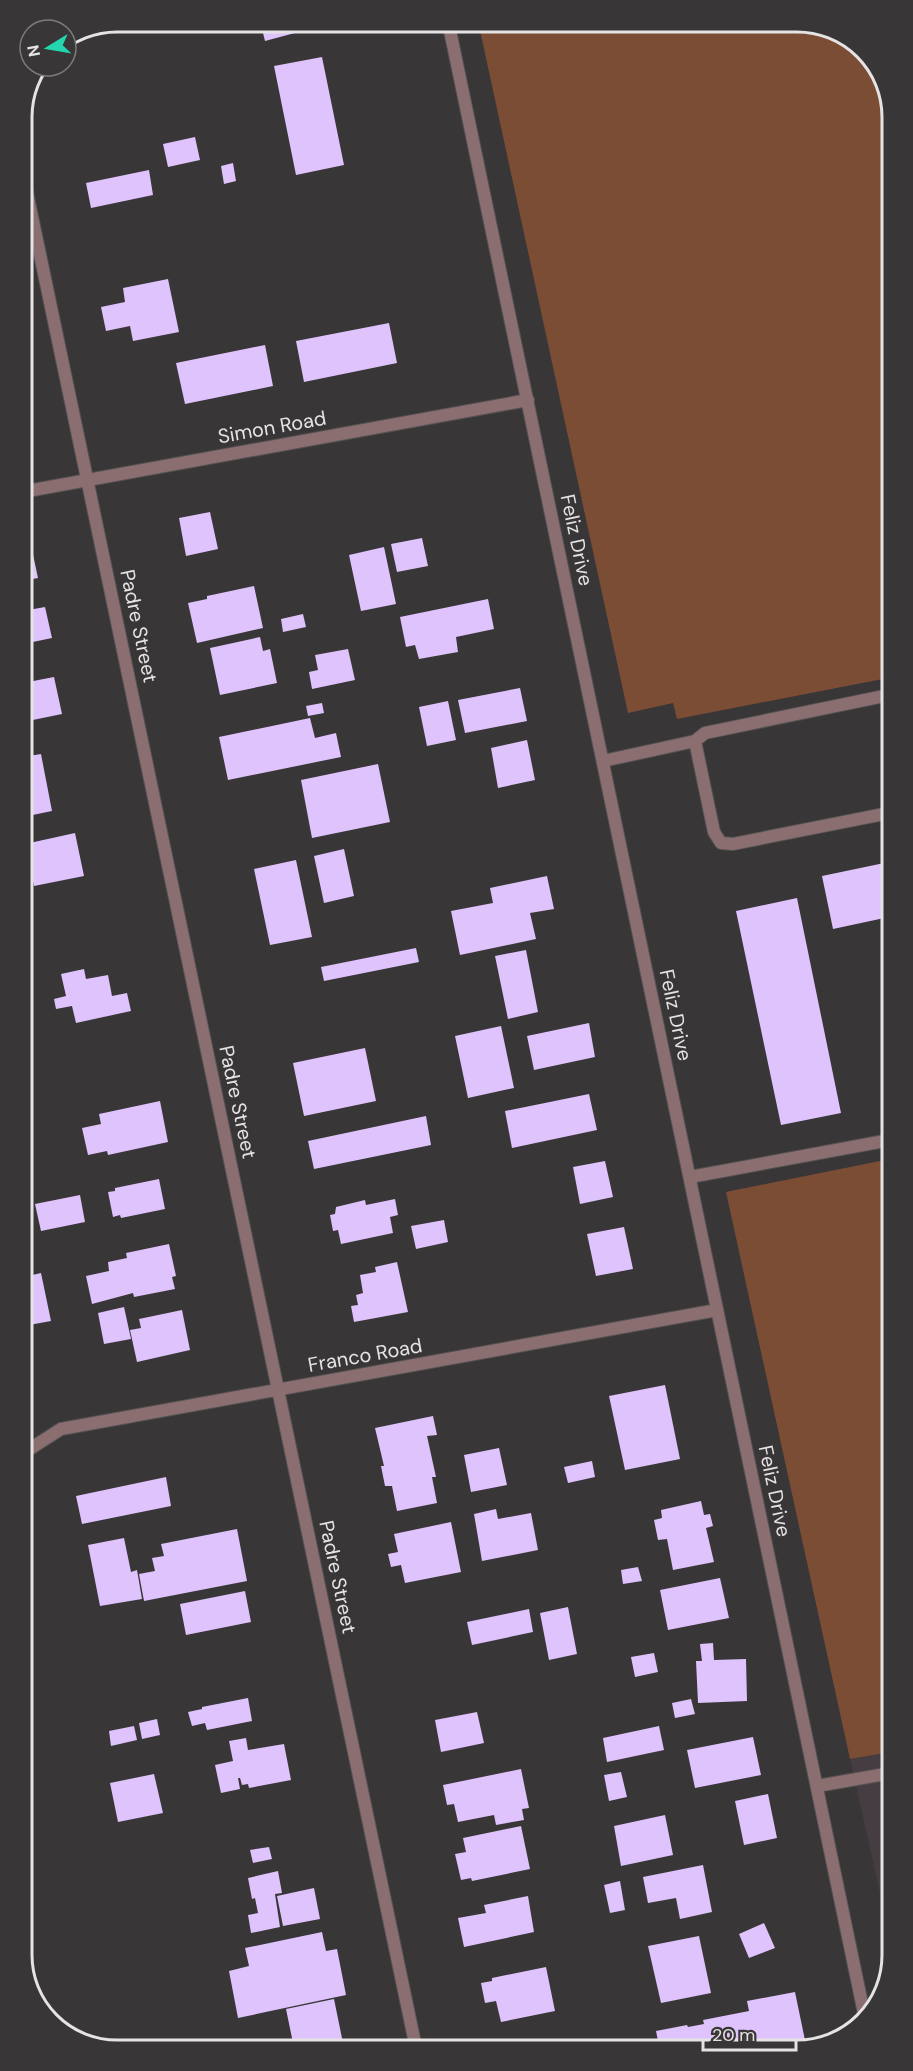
<svg xmlns="http://www.w3.org/2000/svg" width="913" height="2071" font-family="'DM Sans',sans-serif">
  <rect width="100%" height="100%" fill="#393638"/>
  <path fill="#463d42" d="M 891,1752 L 892,1946 L 850,1759 Z"/>
  <path fill="#7c4d35" d="M 478,21 L 803,21 L 855,41 L 887,85 L 888,678 L 677,719 L 673,703 L 628,713 Z
    M 890,1159 L 891,1752 L 850,1759 L 726,1192 Z"/>
  <path fill="#dfc3fc" d="M 260,21 L 333,21 L 334,29 L 306,33 L 306,30 L 265,41 Z
    M 322,57 L 344,165 L 296,175 L 274,66 Z
    M 195,137 L 200,160 L 168,167 L 163,144 Z
    M 233,163 L 236,181 L 224,184 L 221,166 Z
    M 149,170 L 153,195 L 91,208 L 86,183 Z
    M 168,279 L 179,332 L 133,341 L 130,326 L 106,331 L 101,307 L 125,302 L 123,288 Z
    M 389,323 L 397,363 L 304,382 L 296,341 Z
    M 265,345 L 273,386 L 185,404 L 176,363 Z
    M 210,512 L 218,549 L 186,556 L 179,518 Z
    M 422,538 L 428,566 L 397,572 L 391,544 Z
    M 31,545 L 38,578 L 22,581 L 22,546 Z
    M 384,547 L 396,604 L 361,611 L 349,555 Z
    M 254,586 L 263,628 L 197,643 L 188,603 L 207,599 L 207,596 Z
    M 488,599 L 494,629 L 456,637 L 458,652 L 419,659 L 415,645 L 406,647 L 400,617 Z
    M 45,607 L 52,638 L 23,644 L 23,611 Z
    M 303,614 L 306,627 L 283,632 L 281,619 Z
    M 260,637 L 263,651 L 270,649 L 277,683 L 220,695 L 210,648 Z
    M 348,649 L 355,680 L 312,689 L 309,672 L 318,670 L 315,655 Z
    M 54,677 L 62,714 L 23,722 L 23,683 Z
    M 520,688 L 527,721 L 465,733 L 458,700 Z
    M 448,701 L 456,740 L 427,746 L 419,707 Z
    M 322,703 L 324,713 L 308,716 L 306,706 Z
    M 310,718 L 315,738 L 336,733 L 341,757 L 228,780 L 219,737 Z
    M 527,740 L 535,780 L 498,788 L 491,748 Z
    M 41,754 L 52,811 L 23,817 L 23,757 Z
    M 378,764 L 390,822 L 312,838 L 301,780 Z
    M 75,833 L 84,876 L 34,886 L 25,844 Z
    M 344,849 L 354,896 L 324,903 L 314,856 Z
    M 296,860 L 312,937 L 270,945 L 254,869 Z
    M 23,862 L 31,893 L 23,894 Z
    M 889,862 L 889,917 L 833,929 L 822,876 Z
    M 547,876 L 554,909 L 530,913 L 536,939 L 460,955 L 451,911 L 493,903 L 490,888 Z
    M 797,898 L 841,1113 L 781,1125 L 736,911 Z
    M 416,948 L 419,962 L 324,981 L 321,967 Z
    M 526,950 L 538,1012 L 508,1019 L 495,956 Z
    M 84,969 L 86,979 L 108,975 L 112,996 L 127,993 L 131,1011 L 76,1023 L 72,1006 L 56,1009 L 54,999 L 66,996 L 61,974 Z
    M 589,1023 L 595,1057 L 534,1070 L 527,1036 Z
    M 501,1026 L 514,1088 L 468,1098 L 455,1036 Z
    M 365,1048 L 376,1101 L 304,1116 L 293,1063 Z
    M 589,1094 L 597,1130 L 512,1148 L 505,1111 Z
    M 160,1101 L 168,1142 L 108,1155 L 107,1151 L 88,1155 L 82,1128 L 101,1124 L 99,1114 Z
    M 426,1116 L 431,1145 L 314,1169 L 308,1141 Z
    M 605,1161 L 613,1197 L 580,1204 L 573,1167 Z
    M 159,1179 L 165,1209 L 121,1218 L 120,1215 L 113,1217 L 108,1192 L 115,1191 L 115,1188 Z
    M 80,1195 L 85,1222 L 41,1231 L 35,1204 Z
    M 395,1199 L 398,1215 L 390,1217 L 393,1233 L 341,1244 L 338,1230 L 333,1231 L 330,1215 L 335,1214 L 336,1207 L 365,1200 L 366,1205 Z
    M 444,1220 L 448,1242 L 416,1249 L 411,1226 Z
    M 624,1227 L 633,1269 L 596,1276 L 587,1234 Z
    M 169,1244 L 176,1276 L 172,1277 L 175,1289 L 134,1297 L 133,1293 L 92,1304 L 86,1276 L 109,1271 L 108,1262 L 127,1258 L 126,1253 Z
    M 397,1262 L 408,1312 L 354,1322 L 351,1306 L 358,1305 L 356,1295 L 363,1293 L 360,1275 L 376,1272 L 375,1267 Z
    M 41,1273 L 51,1321 L 29,1325 L 24,1302 L 24,1277 Z
    M 124,1307 L 131,1339 L 104,1344 L 98,1313 Z
    M 182,1310 L 190,1350 L 137,1362 L 130,1330 L 141,1328 L 139,1319 Z
    M 665,1385 L 680,1459 L 625,1470 L 609,1396 Z
    M 433,1416 L 437,1435 L 427,1436 L 436,1477 L 432,1477 L 437,1503 L 397,1511 L 392,1486 L 385,1486 L 381,1466 L 384,1466 L 375,1428 Z
    M 499,1448 L 507,1485 L 471,1492 L 464,1455 Z
    M 592,1461 L 595,1477 L 568,1483 L 564,1467 Z
    M 166,1477 L 171,1506 L 82,1524 L 76,1496 Z
    M 701,1501 L 704,1515 L 710,1514 L 713,1526 L 706,1528 L 714,1562 L 673,1570 L 667,1539 L 658,1540 L 654,1520 L 662,1518 L 661,1510 Z
    M 496,1509 L 498,1519 L 531,1513 L 538,1550 L 482,1561 L 474,1514 Z
    M 451,1522 L 461,1572 L 405,1583 L 401,1565 L 391,1567 L 388,1554 L 398,1552 L 394,1534 Z
    M 237,1529 L 247,1581 L 144,1601 L 139,1574 L 155,1571 L 152,1558 L 164,1556 L 161,1544 Z
    M 124,1538 L 131,1572 L 137,1570 L 142,1599 L 100,1606 L 88,1545 Z
    M 638,1567 L 642,1581 L 623,1584 L 621,1570 Z
    M 720,1578 L 729,1618 L 668,1630 L 660,1590 Z
    M 245,1591 L 251,1622 L 186,1635 L 180,1604 Z
    M 568,1607 L 577,1654 L 549,1660 L 540,1613 Z
    M 529,1609 L 533,1632 L 472,1645 L 467,1622 Z
    M 713,1643 L 714,1660 L 746,1659 L 747,1701 L 698,1703 L 696,1661 L 702,1661 L 700,1644 Z
    M 654,1653 L 658,1672 L 635,1677 L 631,1657 Z
    M 248,1698 L 252,1721 L 207,1730 L 205,1723 L 192,1726 L 188,1712 L 202,1709 L 202,1707 Z
    M 691,1699 L 695,1714 L 675,1718 L 672,1703 Z
    M 477,1712 L 484,1743 L 441,1752 L 435,1720 Z
    M 157,1719 L 160,1735 L 142,1739 L 139,1723 Z
    M 134,1726 L 137,1740 L 111,1746 L 109,1731 Z
    M 659,1726 L 664,1750 L 607,1762 L 603,1738 Z
    M 753,1737 L 761,1775 L 695,1788 L 687,1750 Z
    M 246,1738 L 248,1750 L 284,1744 L 291,1780 L 249,1788 L 248,1784 L 242,1785 L 240,1778 L 238,1778 L 240,1789 L 221,1793 L 215,1765 L 233,1761 L 229,1741 Z
    M 521,1769 L 529,1808 L 522,1809 L 524,1820 L 496,1825 L 494,1815 L 458,1822 L 454,1804 L 447,1805 L 443,1785 Z
    M 621,1772 L 627,1797 L 609,1801 L 604,1775 Z
    M 154,1774 L 163,1813 L 118,1822 L 110,1783 Z
    M 768,1794 L 777,1838 L 744,1845 L 735,1801 Z
    M 665,1815 L 673,1855 L 621,1866 L 614,1826 Z
    M 521,1826 L 530,1869 L 472,1881 L 471,1878 L 461,1880 L 455,1854 L 466,1852 L 463,1838 Z
    M 269,1847 L 272,1859 L 253,1863 L 250,1850 Z
    M 703,1865 L 712,1912 L 680,1919 L 676,1898 L 648,1903 L 643,1877 Z
    M 278,1871 L 282,1893 L 275,1894 L 280,1927 L 251,1933 L 248,1915 L 258,1913 L 255,1898 L 252,1899 L 248,1878 Z
    M 620,1881 L 625,1910 L 610,1913 L 604,1885 Z
    M 314,1888 L 320,1919 L 283,1926 L 277,1896 Z
    M 528,1896 L 534,1932 L 464,1947 L 458,1918 L 486,1913 L 484,1905 Z
    M 764,1923 L 775,1948 L 749,1958 L 739,1934 Z
    M 322,1932 L 326,1951 L 337,1949 L 346,1995 L 238,2018 L 229,1971 L 249,1966 L 245,1948 Z
    M 699,1936 L 711,1993 L 661,2003 L 648,1946 Z
    M 546,1967 L 555,2011 L 501,2022 L 496,2001 L 485,2003 L 481,1983 L 492,1981 L 492,1978 Z
    M 795,1992 L 806,2045 L 659,2046 L 656,2031 L 687,2025 L 688,2027 L 704,2024 L 703,2020 L 749,2011 L 747,2001 Z
    M 334,1999 L 344,2048 L 294,2048 L 286,2009 Z"/>
  <g fill="none" stroke-linecap="round" stroke-linejoin="round">
    <g stroke="#555254" stroke-width="14">
      <path id="service" d="M 695,741 L 714,832 L 721,843 L 733,844 L 889,813
        M 603,761 L 695,741 L 705,733 L 889,695
        M 690,1177 L 890,1140
        M 817,1786 L 891,1773"/>
    </g>
    <g stroke="#555254" stroke-width="14">
      <path id="minor" d="M 448,21 L 865,2018
        M 21,164 L 416,2048
        M 22,492 L 528,400
        M 25,1452 L 61,1429 L 717,1310"/>
    </g>
    <use href="#service" stroke="#8b6e70" stroke-width="12"/>
    <use href="#minor" stroke="#8b6e70" stroke-width="12"/>
  </g>
  <g text-anchor="middle" stroke-width="6" stroke-linejoin="round" paint-order="stroke">
    <g font-size="20" fill="#e5e3e4" stroke="#393638">
      <text transform="translate(272 427) rotate(-10)" y="7">Simon Road</text>
      <text transform="translate(577 540) rotate(78)" y="7">Feliz Drive</text>
      <text transform="translate(139 626) rotate(78)" y="7">Padre Street</text>
      <text transform="translate(676 1015) rotate(78)" y="7">Feliz Drive</text>
      <text transform="translate(238 1102) rotate(78)" y="7">Padre Street</text>
      <text transform="translate(365 1355) rotate(-10)" y="7">Franco Road</text>
      <text transform="translate(775 1491) rotate(78)" y="7">Feliz Drive</text>
      <text transform="translate(338 1577) rotate(78)" y="7">Padre Street</text>
    </g>
  </g>
  <path d="M0 0H913V2071H0ZM117 32H797A85 85 0 0 1 882 117V1955A85 85 0 0 1 797 2040H117A85 85 0 0 1 32 1955V117A85 85 0 0 1 117 32Z" fill="#393638" fill-rule="evenodd"/>
  <path fill="none" stroke="#e5e3e4" stroke-width="3" d="M117 32H797A85 85 0 0 1 882 117V1955A85 85 0 0 1 797 2040H117A85 85 0 0 1 32 1955V117A85 85 0 0 1 117 32Z"/>
  <g transform="translate(48 48) rotate(259)"><circle r="28" fill="#393638" stroke="#7e7b7d" stroke-width="1.5"/>
  <path d="M0-4.5L10 22L0 15L-10 22Z" fill="#25d5ae"/>
  <text y="-9" font-size="16" font-weight="bold" text-anchor="middle" fill="#e5e3e4">N</text>
  </g>
  <path d="M703 2041v9h93v-9" fill="none" stroke="#e5e3e4" stroke-width="3"/>
  <text x="712" y="2041" font-size="18" fill="#e5e3e4" stroke="#393638" stroke-width="4.5" paint-order="stroke">20 m</text>
</svg>
